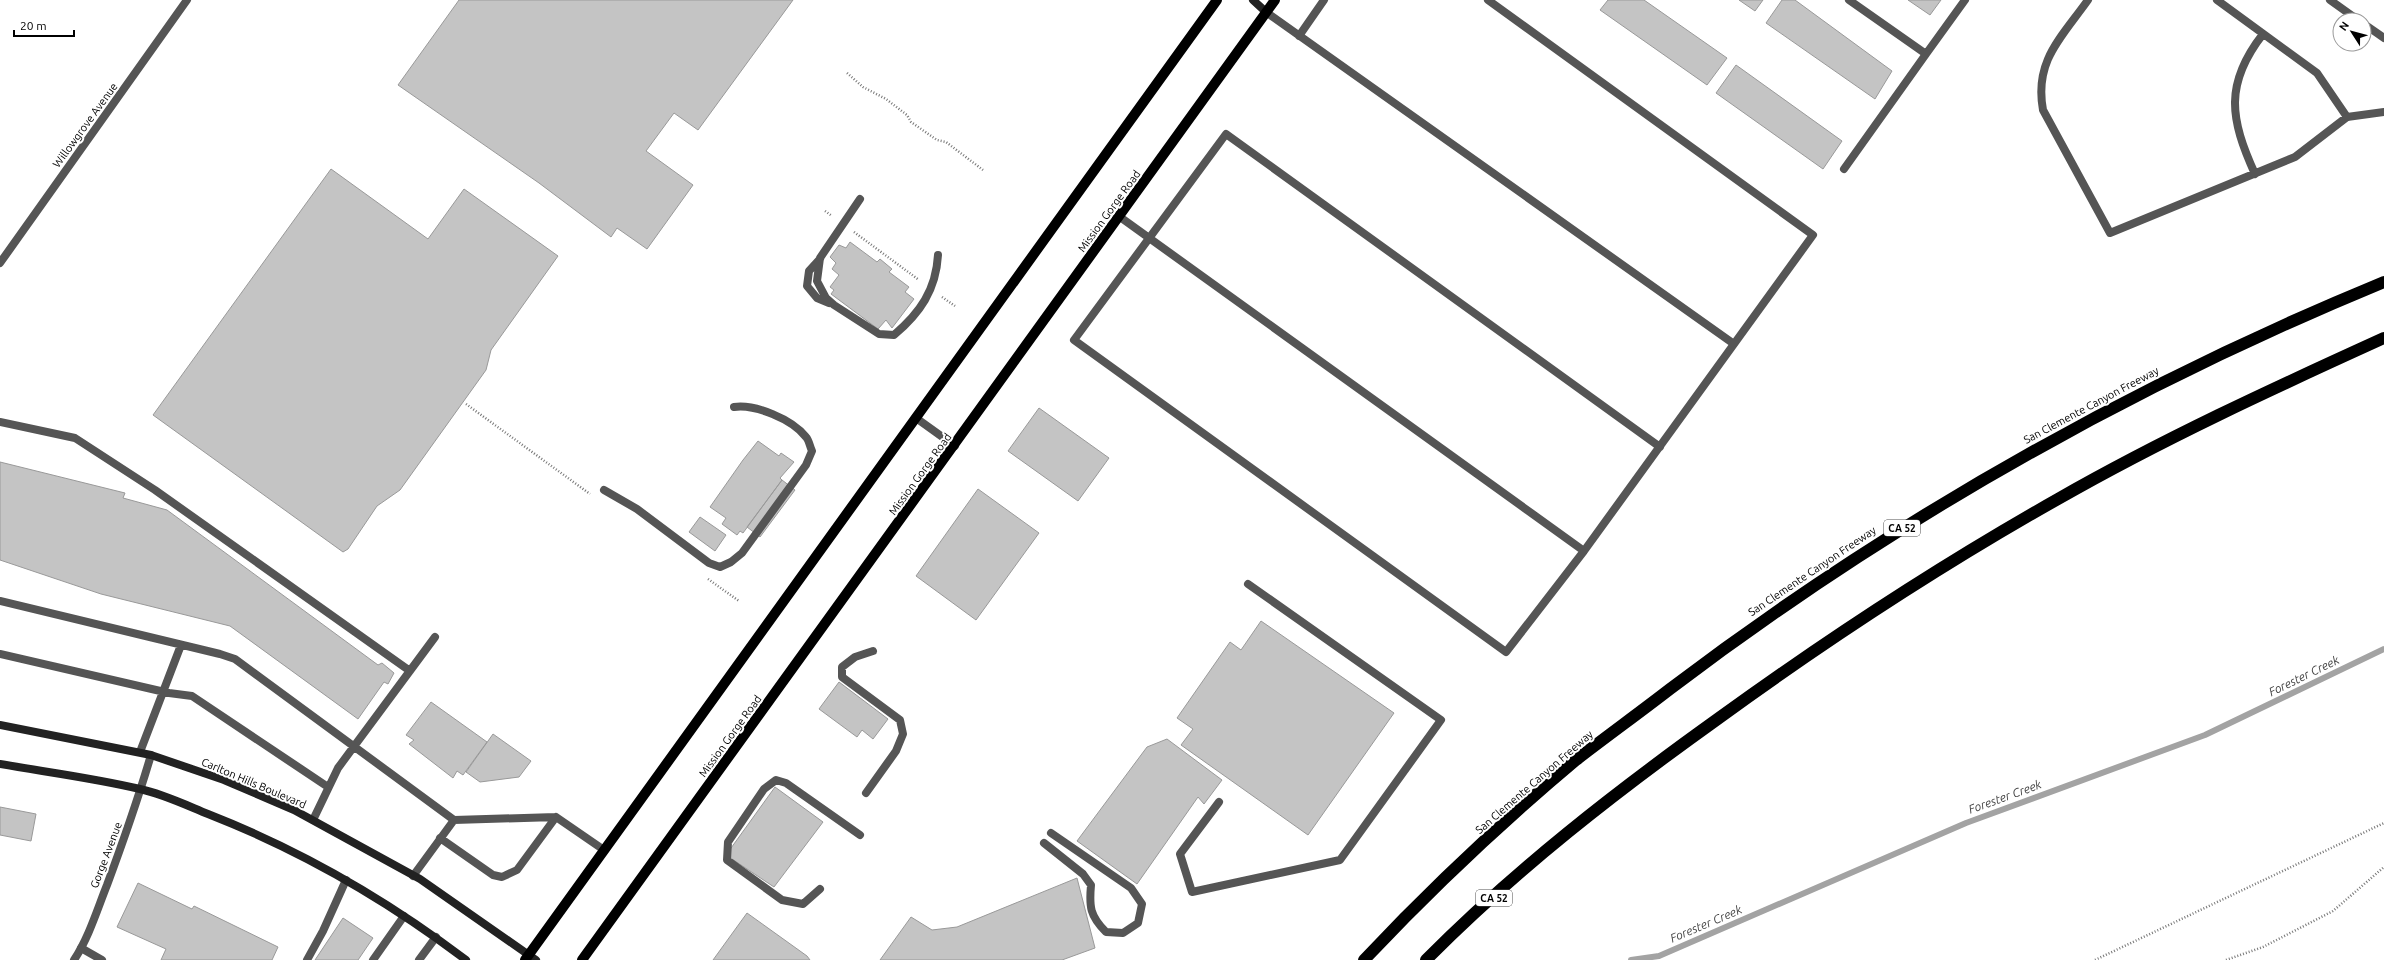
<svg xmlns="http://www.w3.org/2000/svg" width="2384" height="960" font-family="Ubuntu,sans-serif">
  <rect width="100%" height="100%" fill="#fff"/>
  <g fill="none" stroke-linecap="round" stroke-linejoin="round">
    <path stroke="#a3a3a3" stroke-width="6" d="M 1631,960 L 1659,956 L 1966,823 L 2205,735 L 2384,649"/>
  </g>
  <path fill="#c4c4c4" stroke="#999" d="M 459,0 L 793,0 L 698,130 L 674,113 L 646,151 L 693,185 L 647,249 L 617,228 L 611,237 L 539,183 L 398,85 Z
    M 1608,0 L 1644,0 L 1727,58 L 1707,85 L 1600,10 Z
    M 1739,0 L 1763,0 L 1755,11 Z
    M 1782,0 L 1795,0 L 1892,71 L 1875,99 L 1766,23 Z
    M 1908,0 L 1941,0 L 1930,15 Z
    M 1736,65 L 1842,141 L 1823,169 L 1716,93 Z
    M 331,169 L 428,239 L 464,189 L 558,256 L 491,350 L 486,370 L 400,490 L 377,506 L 348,549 L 343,552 L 153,415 Z
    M 850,242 L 877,262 L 880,259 L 892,269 L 889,272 L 909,287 L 905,292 L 914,299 L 892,328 L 886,320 L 878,329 L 831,294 L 834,290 L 830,287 L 839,275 L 832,269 L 836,263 L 830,257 L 839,245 L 846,248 Z
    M 1039,408 L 1109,458 L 1078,501 L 1008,451 Z
    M 758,441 L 779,456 L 781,453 L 794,462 L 780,478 L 782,480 L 743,533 L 740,531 L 737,535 L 722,524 L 726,518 L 710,507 L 743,460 Z
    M 0,462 L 125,493 L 123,498 L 167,510 L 378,665 L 382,663 L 394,673 L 388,684 L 384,682 L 358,719 L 230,626 L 101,594 L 0,560 Z
    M 782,480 L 795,490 L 760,537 L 747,527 Z
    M 978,489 L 1039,533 L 976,620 L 916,576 Z
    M 700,517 L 726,535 L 715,551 L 689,532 Z
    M 1261,621 L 1394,713 L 1308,835 L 1181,745 L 1193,729 L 1177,718 L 1230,642 L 1241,650 Z
    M 839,682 L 888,719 L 873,739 L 862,730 L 857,737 L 819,709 Z
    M 431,702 L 487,742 L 463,775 L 457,771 L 453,778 L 409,744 L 414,740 L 406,735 Z
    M 493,734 L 531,761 L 519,777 L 480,782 L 466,772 Z
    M 1167,739 L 1222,780 L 1204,804 L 1198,797 L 1137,884 L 1077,841 L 1147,747 Z
    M 775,787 L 823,822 L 774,887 L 726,855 Z
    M 0,807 L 36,814 L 31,841 L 0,835 Z
    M 1077,878 L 1095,948 L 1062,960 L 880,960 L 911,917 L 932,930 L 957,927 Z
    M 138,883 L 192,909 L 194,906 L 278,947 L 272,960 L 161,960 L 166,949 L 117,927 Z
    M 747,913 L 807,956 L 810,960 L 713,960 Z
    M 343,918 L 373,938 L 358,960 L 315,960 Z"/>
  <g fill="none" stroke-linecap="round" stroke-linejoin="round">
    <path stroke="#777" stroke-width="2.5" stroke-dasharray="1 2" stroke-linecap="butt" d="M 847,73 L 863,87 L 886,99 L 907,115 L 911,122 L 937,140 L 946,142 L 983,170
      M 825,211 L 832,216
      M 854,232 L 919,280
      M 942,297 L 955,306
      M 466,404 L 590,494
      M 708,579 L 739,601
      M 2095,960 L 2384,823
      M 2226,960 L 2263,947 L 2333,911 L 2384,867"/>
    <path stroke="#555" stroke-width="8" d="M 2088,0 C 2061,38 2034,61 2043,110 L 2110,233 L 2295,157 L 2347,117 L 2317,73 L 2217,0
      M 2330,0 L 2358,20
      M 2364,24 L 2384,38
      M 1926,54 L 1965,0
      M 1844,169 L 1926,54 L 1849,0
      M 2255,174 C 2230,119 2224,84 2263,34
      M 860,199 L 820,258 L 817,281 L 826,298 L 834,305 L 879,334 L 894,335 C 920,313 936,290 938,255
      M 820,259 L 809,271 L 807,286 L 817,298 L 829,303
      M 916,418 L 955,446
      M 0,422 L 75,438 L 155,490 L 410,671
      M 604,490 L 637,509 L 709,563 L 720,567 L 731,562 L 742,553 L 806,465 L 812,451 C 810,447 809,440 806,437 C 792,419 755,404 734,407
      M 0,601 L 220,654 L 235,659 L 454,820 L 413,876
      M 0,654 L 169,693 L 192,696 L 328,787
      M 140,752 L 181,645
      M 866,793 L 896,751 L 903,734 L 900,720 L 842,677 L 842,667 L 855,657 L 873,651
      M 1219,802 L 1180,854 L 1192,892 L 1340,860 L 1441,720 L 1248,584
      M 313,820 L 338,768 L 435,637
      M 454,820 L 556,817 L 604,850
      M 440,838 L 493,875 L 502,877 L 517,870 L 556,817
      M 1044,843 L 1083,874 L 1091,885 C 1089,907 1090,916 1106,932 L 1123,933 L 1138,923 L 1142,904 L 1131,888 L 1051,833
      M 820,889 L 803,904 L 782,900 L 727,860 L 728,842 L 764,789 L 776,780 L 786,783 L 860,835
      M 81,948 L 102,960
      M 307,960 L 323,931 L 346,880
      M 373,960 L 404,916
      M 419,960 L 436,937"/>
    <path stroke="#555" stroke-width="8" d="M 1488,0 L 1813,235 L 1584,551 L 1506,652 L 1074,340 L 1226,134 L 1660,447
      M 1266,12 L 1734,344
      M 1299,36 L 1324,0
      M 2347,117 L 2384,112
      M 1120,217 L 1584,551
      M 0,263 L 187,0
      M 74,960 C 89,937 97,910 107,885 C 123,842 138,799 151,755"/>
    <path stroke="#222" stroke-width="8" d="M 1253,0 L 1266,12
      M 0,725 L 151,755 L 224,780 L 294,810 L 420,879 L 536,960
      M 0,764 C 46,772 94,778 140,789 C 163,794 186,805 208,814 C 300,850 387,900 466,960"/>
    <path stroke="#000" stroke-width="10" d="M 525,960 L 1217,0
      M 582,960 L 1275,0"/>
    <path stroke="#000" stroke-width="12" d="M 1364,960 C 1430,890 1502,822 1576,760 C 1607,736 1639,713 1670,689 C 1890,522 2129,387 2384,282
      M 1426,960 C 1515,870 1617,791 1719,718 C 1828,639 1941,565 2058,499 C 2163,439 2274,388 2384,338"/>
  </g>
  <g text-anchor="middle" stroke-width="4" stroke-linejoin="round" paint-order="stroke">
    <g fill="#fff" stroke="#4c4c4c" stroke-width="1">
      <rect x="1884" y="520" width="36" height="16" rx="3"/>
      <rect x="1476" y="890" width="36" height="16" rx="3"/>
    </g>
    <g font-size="10" font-weight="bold" fill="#000">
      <text x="1902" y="532">CA 52</text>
      <text x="1494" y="902">CA 52</text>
    </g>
    <g font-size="11" fill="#000" stroke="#fff">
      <text transform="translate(85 125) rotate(-54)" y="4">Willowgrove Avenue</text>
      <text transform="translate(1109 211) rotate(-54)" y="4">Mission Gorge Road</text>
      <text transform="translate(2091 405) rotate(-28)" y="4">San Clemente Canyon Freeway</text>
      <text transform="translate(920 474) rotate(-54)" y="4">Mission Gorge Road</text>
      <text transform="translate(1812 571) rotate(-34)" y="4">San Clemente Canyon Freeway</text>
      <text transform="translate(730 736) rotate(-54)" y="4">Mission Gorge Road</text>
      <text transform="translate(1534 782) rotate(-41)" y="4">San Clemente Canyon Freeway</text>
      <text transform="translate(254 783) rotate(23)" y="4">Carlton Hills Boulevard</text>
      <text transform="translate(106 855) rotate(-69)" y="4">Gorge Avenue</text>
    </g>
    <g font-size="12" font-style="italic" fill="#444" stroke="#fff">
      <text transform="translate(2304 676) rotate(-26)" y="4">Forester Creek</text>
      <text transform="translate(2005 797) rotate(-20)" y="4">Forester Creek</text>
      <text transform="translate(1706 924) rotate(-23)" y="4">Forester Creek</text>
    </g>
  </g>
  <g transform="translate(2352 32) rotate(306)"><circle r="19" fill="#ffffff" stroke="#999999"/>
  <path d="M0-3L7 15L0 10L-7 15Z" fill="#000000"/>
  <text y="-6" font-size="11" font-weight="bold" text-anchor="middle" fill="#000000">N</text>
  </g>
  <path d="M14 30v6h60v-6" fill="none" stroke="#000000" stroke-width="2"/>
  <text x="20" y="30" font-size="12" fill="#000000" stroke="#ffffff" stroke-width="3" paint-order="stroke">20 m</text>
</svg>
